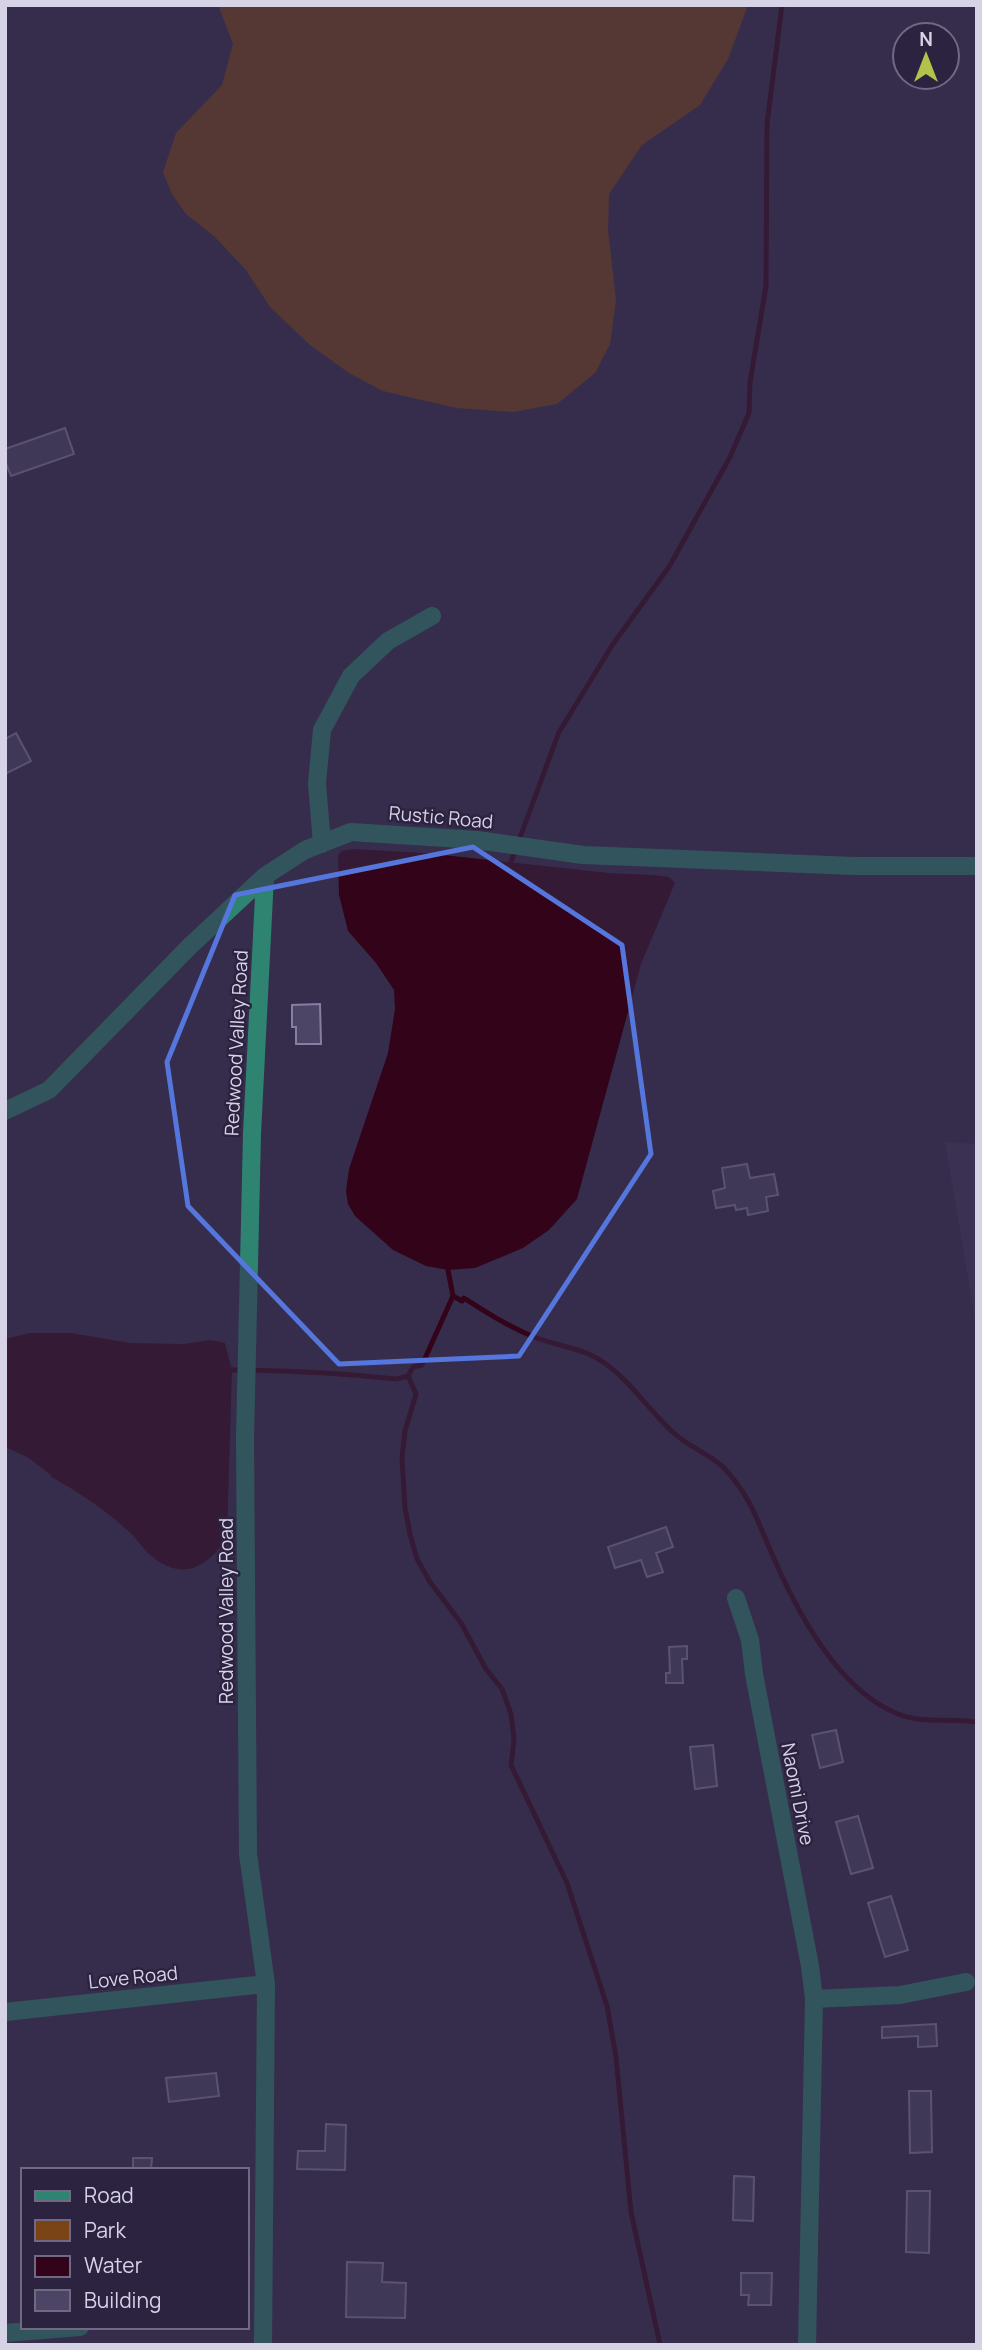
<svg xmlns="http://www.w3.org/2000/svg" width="982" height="2350" font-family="Manrope,sans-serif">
  <rect width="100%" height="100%" fill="#362d4c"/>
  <path fill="#40355a" d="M 945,1142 L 977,1144 L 977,1330 Z"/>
  <path fill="#7b4416" d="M 218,5 L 748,5 L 728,59 L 700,105 L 642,145 L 609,194 L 608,230 L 616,300 L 610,344 L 595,373 L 557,404 L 513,412 L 456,408 L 383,391 L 349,373 L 310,345 L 270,307 L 246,270 L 215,237 L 186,214 L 172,194 L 163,172 L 176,133 L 222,85 L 233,44 Z"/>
  <path fill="#33031a" d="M 354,849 L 425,853 L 609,873 L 654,875 L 669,877 L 675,883 L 641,964 L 577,1199 L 549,1230 L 523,1248 L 475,1268 L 448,1270 L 426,1266 L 393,1250 L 355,1216 L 348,1204 L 346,1191 L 349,1169 L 388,1053 L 395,1009 L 394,990 L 376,963 L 348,931 L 339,895 L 338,856 L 341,851 Z
    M 30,1333 L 71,1333 L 130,1343 L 184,1344 L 210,1340 L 225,1343 L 232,1370 L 227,1538 C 205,1570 180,1582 148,1553 C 140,1545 135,1536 126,1529 C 104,1509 77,1491 51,1477 L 51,1475 L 27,1457 L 5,1447 L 5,1339 Z"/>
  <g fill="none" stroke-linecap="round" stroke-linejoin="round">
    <path stroke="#33031a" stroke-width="5" d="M 511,862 L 559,732 L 613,644 L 669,567 L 730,457 L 749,413 L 750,382 L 766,286 L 767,124 L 782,5
      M 453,1296 L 462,1301 L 464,1298 C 486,1312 509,1327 534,1337 C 557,1346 583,1348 603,1362 C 629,1379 651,1413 675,1434 C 689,1447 708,1453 723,1467 C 750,1495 757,1520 772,1554 C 796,1610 838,1690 898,1714 C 923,1724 950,1718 977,1722
      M 232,1370 C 287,1370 341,1373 396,1379 L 408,1376 L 413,1367 L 422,1365 L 453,1296 L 448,1270
      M 408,1376 L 416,1394 L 405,1431 L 402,1457 L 405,1508 L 410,1534 L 417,1559 L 430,1582 L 461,1623 L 486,1669 L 502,1689 L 511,1714 L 514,1740 L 511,1765 L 567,1883 L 607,2006 L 616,2057 L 631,2212 L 660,2345"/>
  </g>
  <path fill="#4d4565" stroke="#877fa3" stroke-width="2" d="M 65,428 L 74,454 L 11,476 L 5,461 L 5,449 Z
    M 16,733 L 31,761 L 5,774 L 5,739 Z
    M 320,1004 L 321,1044 L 296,1044 L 296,1027 L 292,1027 L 292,1005 Z
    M 747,1164 L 750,1178 L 774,1174 L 778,1195 L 766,1197 L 768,1211 L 748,1215 L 747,1208 L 736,1210 L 735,1205 L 716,1208 L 713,1191 L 725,1188 L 722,1168 Z
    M 666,1527 L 673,1547 L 656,1553 L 663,1572 L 647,1577 L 641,1560 L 615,1568 L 608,1547 Z
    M 687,1646 L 687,1659 L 682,1659 L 683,1683 L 666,1683 L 666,1673 L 670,1673 L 669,1647 Z
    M 836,1730 L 843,1762 L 820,1768 L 812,1735 Z
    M 713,1745 L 717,1786 L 695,1789 L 690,1747 Z
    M 858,1816 L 873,1868 L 851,1874 L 836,1822 Z
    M 891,1896 L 908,1950 L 885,1957 L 868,1903 Z
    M 936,2024 L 937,2046 L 918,2047 L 918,2036 L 882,2038 L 882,2027 Z
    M 216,2073 L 219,2096 L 169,2102 L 166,2078 Z
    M 909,2091 L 931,2091 L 932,2152 L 910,2153 Z
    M 326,2124 L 346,2125 L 345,2170 L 297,2169 L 298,2151 L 325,2151 Z
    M 133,2158 L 152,2158 L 151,2170 L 133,2170 Z
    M 734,2176 L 754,2177 L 753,2221 L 733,2220 Z
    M 907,2191 L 930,2191 L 929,2253 L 906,2252 Z
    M 347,2262 L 383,2263 L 382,2282 L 406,2283 L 405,2318 L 346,2317 Z
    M 741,2273 L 772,2273 L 771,2305 L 748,2305 L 749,2295 L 741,2295 Z"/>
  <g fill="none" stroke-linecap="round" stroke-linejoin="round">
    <path stroke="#2e8471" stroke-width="18" d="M 322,844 L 317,783 L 322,730 L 351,676 L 388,641 L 432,616
      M 5,1111 L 49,1090 L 190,946 L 265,876 L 305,850 L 351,832 L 477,840 L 583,855 L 854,866 L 977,866
      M 736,1598 L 750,1640 L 754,1674 L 810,1966 L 814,1999 L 807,2345
      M 814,1999 L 900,1995 L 966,1982
      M 5,2012 L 266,1984
      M 5,2333 L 80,2327
      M 263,2345 L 266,1984 L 248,1854 L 245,1438 L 252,1134 L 265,876"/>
  </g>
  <path d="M0 0H982V2350H0ZM 473,847 L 622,945 L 651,1154 L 519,1356 L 339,1364 L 188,1206 L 167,1062 L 235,895 Z" fill="#362d4c" fill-opacity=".55" fill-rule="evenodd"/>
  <path fill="none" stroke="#5576dc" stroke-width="5" stroke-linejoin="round" d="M 473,847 L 622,945 L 651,1154 L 519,1356 L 339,1364 L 188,1206 L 167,1062 L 235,895 Z"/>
  <g text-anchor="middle" stroke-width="5" stroke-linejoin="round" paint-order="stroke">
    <g font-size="19" fill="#d7d3e7" stroke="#2c2341">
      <text transform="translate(441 817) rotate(5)" y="7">Rustic Road</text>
      <text transform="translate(236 1043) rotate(-87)" y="7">Redwood Valley Road</text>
      <text transform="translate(226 1611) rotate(-90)" y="7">Redwood Valley Road</text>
      <text transform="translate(798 1794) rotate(79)" y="7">Naomi Drive</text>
      <text transform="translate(133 1977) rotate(-6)" y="7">Love Road</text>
    </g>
  </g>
  <rect width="982" height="2350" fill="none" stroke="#d7d3e7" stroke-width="14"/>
  <rect x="21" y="2168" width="228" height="161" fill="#2c2341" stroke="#706983" stroke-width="2"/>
  <rect x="35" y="2191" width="35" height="10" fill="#2e8471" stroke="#706983" stroke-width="2"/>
  <text x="84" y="2203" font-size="21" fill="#d7d3e7">Road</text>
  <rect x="35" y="2220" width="35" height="21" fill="#7b4416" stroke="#706983" stroke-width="2"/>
  <text x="84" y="2238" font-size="21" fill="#d7d3e7">Park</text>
  <rect x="35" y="2256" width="35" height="21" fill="#33031a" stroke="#706983" stroke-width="2"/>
  <text x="84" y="2273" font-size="21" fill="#d7d3e7">Water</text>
  <rect x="35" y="2290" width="35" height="21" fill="#4d4565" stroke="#706983" stroke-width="2"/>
  <text x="84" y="2308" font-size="21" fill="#d7d3e7">Building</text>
  <g transform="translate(926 56)"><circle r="33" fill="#2c2341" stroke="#706983" stroke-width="2"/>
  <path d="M0-5L12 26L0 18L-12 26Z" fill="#b3c24b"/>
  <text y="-10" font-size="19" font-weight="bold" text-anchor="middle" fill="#d7d3e7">N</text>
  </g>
</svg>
